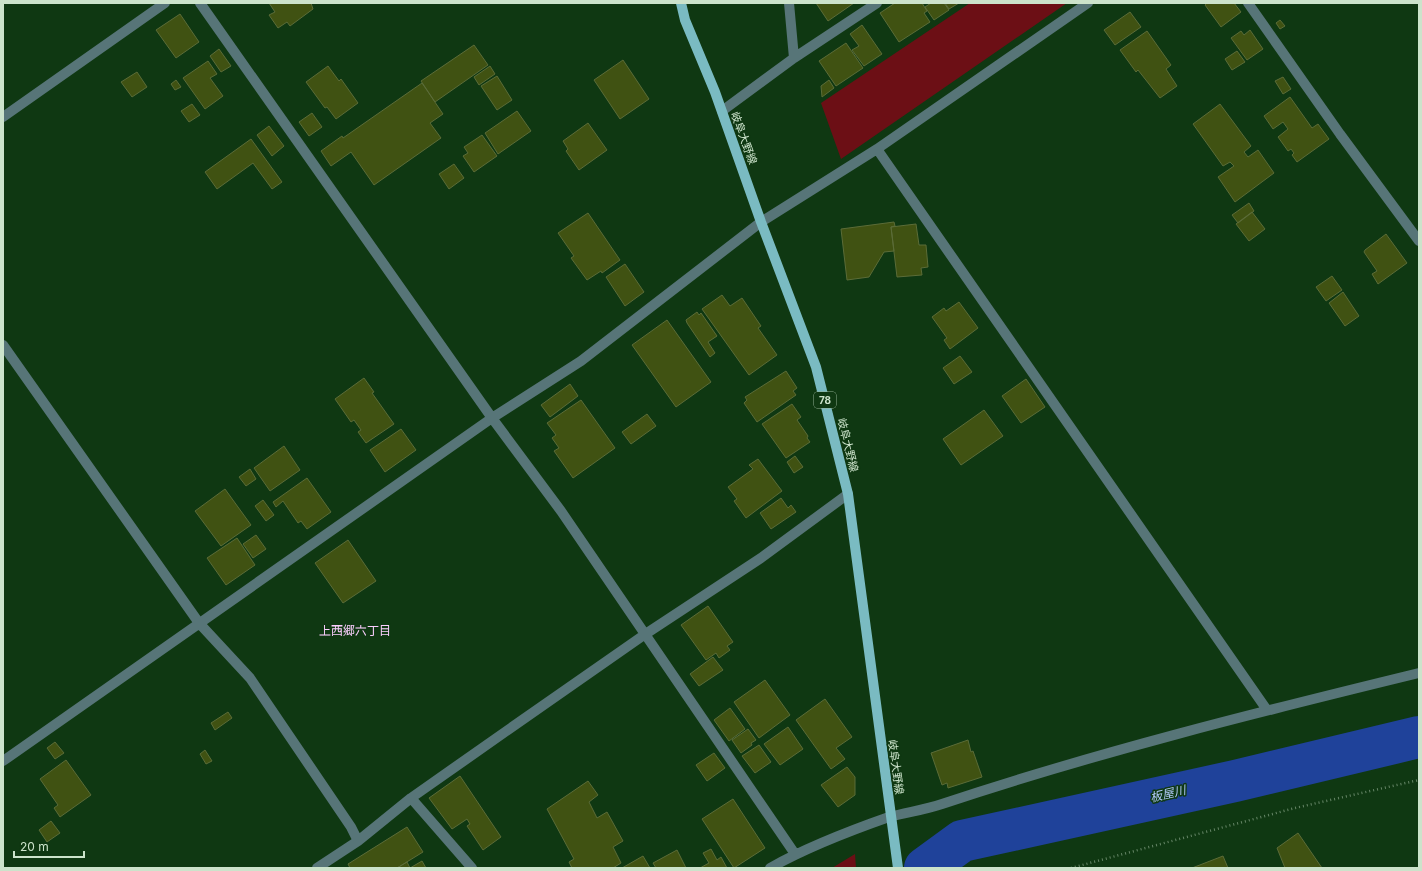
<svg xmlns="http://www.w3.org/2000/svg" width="1422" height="871" font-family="Inter,'Noto Sans JP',sans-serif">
  <rect width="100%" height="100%" fill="#0f3812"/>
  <path fill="#6c0f15" d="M 970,3 L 1067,3 L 841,159 L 821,103 Z
    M 855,854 L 856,868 L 832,868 Z"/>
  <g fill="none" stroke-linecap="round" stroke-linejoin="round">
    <path stroke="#1f429a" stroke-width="42" d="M 925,868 L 962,841 L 1235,781 L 1419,737"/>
  </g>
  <path fill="#405212" stroke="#5b6c38" d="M 269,3 L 311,3 L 313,9 L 290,26 L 287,22 L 278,28 L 269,15 L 275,12 Z
    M 816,3 L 854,3 L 828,21 Z
    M 895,3 L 922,3 L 927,11 L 924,13 L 930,22 L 899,42 L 880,13 Z
    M 931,3 L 944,3 L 949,10 L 934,20 L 925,7 Z
    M 945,3 L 959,3 L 949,9 Z
    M 1207,3 L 1234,3 L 1241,12 L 1221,27 L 1205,5 Z
    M 1130,12 L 1141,27 L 1115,45 L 1104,30 Z
    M 180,14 L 199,42 L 176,58 L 156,30 Z
    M 1280,20 L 1285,26 L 1280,29 L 1276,23 Z
    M 862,25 L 882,54 L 864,66 L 852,50 L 859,46 L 850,34 Z
    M 1250,30 L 1263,49 L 1247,60 L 1231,38 L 1241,31 L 1244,35 Z
    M 1147,31 L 1171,65 L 1166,69 L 1177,86 L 1160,98 L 1138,70 L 1136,72 L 1120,50 Z
    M 846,43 L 863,68 L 836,86 L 819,61 Z
    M 474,45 L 488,65 L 435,102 L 421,81 Z
    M 219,49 L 231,66 L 221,72 L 210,56 Z
    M 1237,51 L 1245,62 L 1232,70 L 1225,59 Z
    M 623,60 L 649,99 L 620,119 L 594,80 Z
    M 208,61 L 217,74 L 210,78 L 223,96 L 205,109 L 183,78 Z
    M 328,66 L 339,81 L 341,79 L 358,103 L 336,119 L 327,107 L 325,108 L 306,82 Z
    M 490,66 L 495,74 L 479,85 L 474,77 Z
    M 137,72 L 147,87 L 132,97 L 121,82 Z
    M 497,76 L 512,100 L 497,110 L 481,86 Z
    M 1283,77 L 1291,89 L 1283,94 L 1275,81 Z
    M 176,80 L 181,87 L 175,90 L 171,84 Z
    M 829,80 L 834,88 L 822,97 L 821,86 Z
    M 422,83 L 443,114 L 430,123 L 441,138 L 374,185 L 351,152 L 331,166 L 321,151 L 342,136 L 343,138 Z
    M 1290,97 L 1312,128 L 1318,124 L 1329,139 L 1297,162 L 1292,155 L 1294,153 L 1291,149 L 1288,151 L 1278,137 L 1288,129 L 1283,122 L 1273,129 L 1264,116 Z
    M 192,104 L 200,115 L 189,122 L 181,111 Z
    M 1220,104 L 1251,146 L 1244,152 L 1248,157 L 1258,150 L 1274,173 L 1235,202 L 1218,177 L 1234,166 L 1230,162 L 1223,166 L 1193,124 Z
    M 517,111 L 531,131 L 498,154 L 485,133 Z
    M 312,113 L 322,127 L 309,136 L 299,122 Z
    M 588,123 L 607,150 L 579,170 L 566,151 L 568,149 L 563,141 Z
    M 269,126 L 284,146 L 272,156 L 257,135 Z
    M 482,135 L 497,156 L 474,172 L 463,156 L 468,153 L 464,147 Z
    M 251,139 L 282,182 L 272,189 L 253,163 L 217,189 L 205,172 Z
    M 454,164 L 464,178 L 449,189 L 439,174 Z
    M 1249,203 L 1254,211 L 1238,223 L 1232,215 Z
    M 1252,212 L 1265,229 L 1249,241 L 1236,224 Z
    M 588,213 L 620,260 L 602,273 L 601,271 L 587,280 L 571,258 L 574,256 L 558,233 Z
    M 894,222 L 895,226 L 891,227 L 894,251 L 884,252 L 869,277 L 847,280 L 841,229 Z
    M 916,224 L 919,245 L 926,245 L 928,267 L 921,268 L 922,275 L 897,277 L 891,227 Z
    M 1386,234 L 1407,263 L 1378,284 L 1372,274 L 1377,271 L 1364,252 L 1365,250 Z
    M 625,264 L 644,292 L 625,306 L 606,277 Z
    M 1332,276 L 1342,290 L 1326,301 L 1316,287 Z
    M 1343,292 L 1359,316 L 1345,326 L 1329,303 Z
    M 722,295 L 730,306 L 742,298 L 761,326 L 758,328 L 777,355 L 749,375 L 702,309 Z
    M 959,302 L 978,328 L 950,349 L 944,340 L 947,338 L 932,317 L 944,308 L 946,311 Z
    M 697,312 L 699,315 L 701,313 L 717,336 L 708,342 L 715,353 L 710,357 L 687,323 L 686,320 Z
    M 667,320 L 711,382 L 676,407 L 632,345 Z
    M 960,356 L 972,372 L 954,384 L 943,368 Z
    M 786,371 L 797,388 L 793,391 L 796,395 L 757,422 L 744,403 L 747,400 L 745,397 Z
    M 364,378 L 374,392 L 372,393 L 394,424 L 366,443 L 358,432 L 361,430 L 354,420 L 351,422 L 335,399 Z
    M 1026,379 L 1045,407 L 1021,423 L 1002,396 Z
    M 570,384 L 578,396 L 550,417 L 541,405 Z
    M 581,400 L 615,448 L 573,478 L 554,451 L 559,448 L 552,438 L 556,435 L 547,423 Z
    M 792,404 L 801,417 L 797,420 L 808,436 L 807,438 L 810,442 L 786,458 L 762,424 Z
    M 984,410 L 1003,436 L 961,465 L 943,439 Z
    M 647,414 L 656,426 L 631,444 L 622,432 Z
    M 401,429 L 416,450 L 385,472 L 370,450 Z
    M 284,446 L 300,470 L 270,491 L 254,468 Z
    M 795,456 L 803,467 L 794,473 L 787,462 Z
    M 758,459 L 782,491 L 746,518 L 734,501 L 737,499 L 728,487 L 753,469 L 749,465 Z
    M 250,469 L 256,479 L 246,486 L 239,477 Z
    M 307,478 L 331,512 L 307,529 L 301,521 L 298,523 L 283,501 L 276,507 L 273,502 Z
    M 225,489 L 251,525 L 221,546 L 195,511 Z
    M 781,498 L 788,508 L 791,505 L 796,512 L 771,529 L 760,513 Z
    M 263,500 L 274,515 L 266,521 L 255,506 Z
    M 256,535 L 266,549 L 253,558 L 243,544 Z
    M 237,538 L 255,565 L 226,585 L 207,558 Z
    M 348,540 L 376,581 L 343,603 L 315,563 Z
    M 708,606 L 733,642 L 727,646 L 730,650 L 719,658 L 716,653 L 706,660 L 681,625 Z
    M 713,657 L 723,670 L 699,686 L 690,674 Z
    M 765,680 L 790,715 L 759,738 L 734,702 Z
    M 825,699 L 852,737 L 836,748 L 845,759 L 831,769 L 796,720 Z
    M 730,708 L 745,729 L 729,741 L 714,720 Z
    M 228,712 L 232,718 L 215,730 L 211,723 Z
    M 788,727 L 803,749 L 780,765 L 764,744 Z
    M 748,729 L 756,740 L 751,743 L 752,745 L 741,753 L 732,740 Z
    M 968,740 L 971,752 L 973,751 L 982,777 L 948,788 L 947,783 L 942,785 L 931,753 Z
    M 55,742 L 64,753 L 55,759 L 47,748 Z
    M 759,745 L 771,762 L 755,773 L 742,756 Z
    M 205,750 L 212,761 L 206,764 L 200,754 Z
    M 714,753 L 725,768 L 707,781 L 696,765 Z
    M 66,760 L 91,795 L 60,817 L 54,808 L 58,805 L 40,779 Z
    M 847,767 L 855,777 L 855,795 L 838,807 L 821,785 Z
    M 460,776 L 501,837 L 483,850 L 467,826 L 470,824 L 467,819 L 452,829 L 429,798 Z
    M 588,781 L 598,795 L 589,802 L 597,818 L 607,812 L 623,841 L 613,847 L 621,863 L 613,868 L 572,868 L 569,862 L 574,859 L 547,809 Z
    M 733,799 L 765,848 L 734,868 L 702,819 Z
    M 51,821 L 60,833 L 47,842 L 39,830 Z
    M 407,827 L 423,852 L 397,868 L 350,868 L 348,864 Z
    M 1298,833 L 1322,868 L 1285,868 L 1277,848 Z
    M 711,849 L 717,860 L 721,857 L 727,868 L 700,868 L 709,863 L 703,853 Z
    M 677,850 L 686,868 L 656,868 L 653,863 Z
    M 643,856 L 650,868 L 622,868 Z
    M 1223,856 L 1228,868 L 1192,868 Z
    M 422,861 L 426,868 L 410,868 Z
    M 407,862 L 410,868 L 397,868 Z"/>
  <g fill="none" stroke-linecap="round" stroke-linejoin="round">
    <path stroke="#668667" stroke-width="2.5" stroke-dasharray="1 3" stroke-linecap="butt" d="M 1071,868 L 1295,808 L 1419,780"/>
    <path stroke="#577578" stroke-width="10" d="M 200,3 L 492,418 L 561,511 L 795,854
      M 789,3 L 794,58
      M 1248,3 L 1340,134 L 1419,241
      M 722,111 L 794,58 L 877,3
      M 3,117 L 165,3
      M 877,149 L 1267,710
      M 3,345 L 199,623 L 250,678 L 351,827 L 358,841
      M 3,761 L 492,418 L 581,361 L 761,222 L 877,149 L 1088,3
      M 411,798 L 472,868
      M 317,868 L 358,841 L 411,798 L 505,732 L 644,635 L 761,558 L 848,494
      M 770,868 C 807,847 849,831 889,817 C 907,812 925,810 942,804 C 1098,752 1259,712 1419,673"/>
    <path stroke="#7abbc2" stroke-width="10" d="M 681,3 L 685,20 L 715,92 L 761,222 L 816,367 L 848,494 L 898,868"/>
  </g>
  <g text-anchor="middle" stroke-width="3" stroke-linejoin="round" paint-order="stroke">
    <rect fill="#0f3812" stroke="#93b094" stroke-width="1" x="814" y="392" width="22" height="16" rx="3"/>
    <g font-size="10" font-weight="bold" fill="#cce3cb">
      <text x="825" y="404">78</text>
    </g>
    <g font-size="11" fill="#cce3cb" stroke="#0f3812">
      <text transform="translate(744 138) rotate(70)" y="4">岐阜大野線</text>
      <text transform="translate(848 445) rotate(76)" y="4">岐阜大野線</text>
      <text transform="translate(896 767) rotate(82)" y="4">岐阜大野線</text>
    </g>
    <g font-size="12" fill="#fbcefe" stroke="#0f3812">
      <text x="355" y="635">上西郷六丁目</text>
    </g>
    <g font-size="12" font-style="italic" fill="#b3cbfb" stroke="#0f3812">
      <text transform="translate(1168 794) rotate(-13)" y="4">板屋川</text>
    </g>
  </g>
  <rect width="1422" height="871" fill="none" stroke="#cce3cb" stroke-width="8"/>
  <path d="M14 851v6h70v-6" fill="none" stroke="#cce3cb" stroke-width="2"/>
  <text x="20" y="851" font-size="12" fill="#cce3cb" stroke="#0f3812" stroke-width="3" paint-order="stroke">20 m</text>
</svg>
